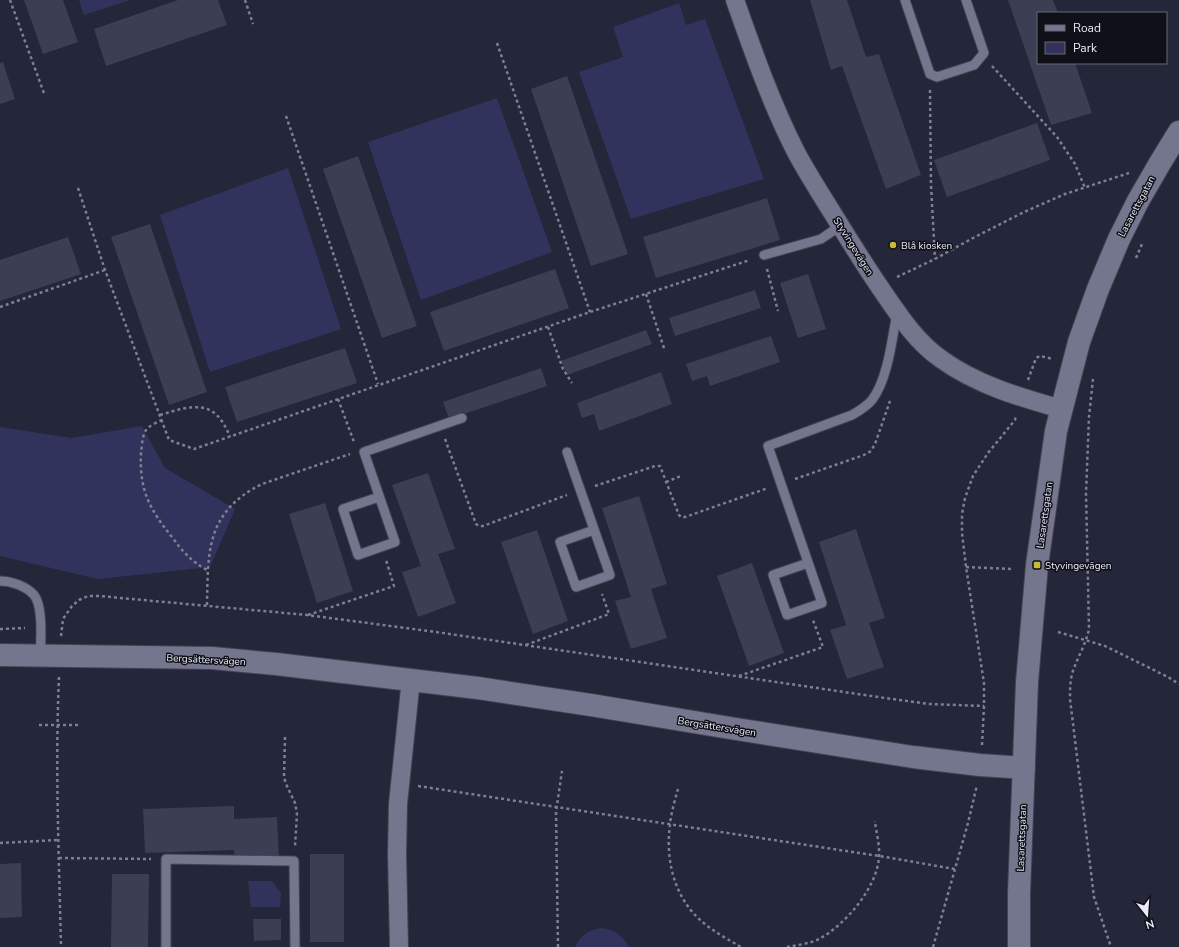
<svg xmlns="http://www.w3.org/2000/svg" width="1179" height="947" font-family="'Nunito Sans',sans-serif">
  <rect width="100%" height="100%" fill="#242639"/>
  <path fill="#32335d" d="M 79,0 L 130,0 L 84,15 Z
    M 679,3 L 686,25 L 705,19 L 764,179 L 631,219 L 579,72 L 623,57 L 613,27 Z
    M 497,98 L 552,252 L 421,300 L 368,142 Z
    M 288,168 L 341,329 L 210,372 L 160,215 Z
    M 142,426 L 165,468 L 235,509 L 210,567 L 98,579 L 0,556 L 0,427 L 71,438 Z
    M 248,881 L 272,881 L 281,893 L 280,907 L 251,907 Z
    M 600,928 C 614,929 623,935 629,947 L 575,947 C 581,935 587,931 600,928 Z"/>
  <path fill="#3c3e53" d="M 24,0 L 63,0 L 78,42 L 43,54 Z
    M 178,0 L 218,0 L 227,25 L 106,66 L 94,29 Z
    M 810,0 L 847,0 L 866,57 L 879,54 L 921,175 L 886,189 L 842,66 L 831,70 Z
    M 1008,0 L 1053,0 L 1058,13 L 1038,13 L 1038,63 L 1075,63 L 1092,113 L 1051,125 Z
    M 3,62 L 15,99 L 0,104 L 0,63 Z
    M 567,76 L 628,254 L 591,266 L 531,89 Z
    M 1037,123 L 1050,160 L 947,197 L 934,160 Z
    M 358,156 L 417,326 L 382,338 L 323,169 Z
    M 767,198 L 780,240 L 656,278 L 643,237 Z
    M 150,224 L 207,392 L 169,405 L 111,237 Z
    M 68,237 L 81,274 L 0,301 L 0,260 Z
    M 555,269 L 569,308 L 444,351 L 430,312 Z
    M 808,274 L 826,329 L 798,338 L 780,283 Z
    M 755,290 L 761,308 L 675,336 L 669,318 Z
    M 646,330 L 652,344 L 567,375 L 561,361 Z
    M 771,336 L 780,362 L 710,386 L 707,376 L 692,381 L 686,364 Z
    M 345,348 L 357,383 L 237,422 L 225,387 Z
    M 541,368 L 547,386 L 449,419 L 443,402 Z
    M 661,372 L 672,404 L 599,431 L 594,414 L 582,418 L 577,403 Z
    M 428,473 L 455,549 L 438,554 L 456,603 L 418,617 L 402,572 L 421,566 L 392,485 Z
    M 639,496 L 667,584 L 651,589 L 667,638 L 631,649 L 615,601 L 631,597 L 602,508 Z
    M 325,503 L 353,591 L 317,603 L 289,514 Z
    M 856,529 L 885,618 L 869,623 L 884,667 L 847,679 L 830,630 L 846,625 L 819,542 Z
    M 537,530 L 568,621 L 533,634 L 501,542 Z
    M 752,563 L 784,653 L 749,666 L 717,576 Z
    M 234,806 L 234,819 L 277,817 L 279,858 L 235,859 L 234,850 L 145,853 L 143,809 Z
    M 310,854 L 344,854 L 344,942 L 310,942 Z
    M 21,863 L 22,917 L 0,918 L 0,864 Z
    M 112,874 L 149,874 L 148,947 L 111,947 Z
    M 253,919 L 281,919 L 281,940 L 254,941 Z"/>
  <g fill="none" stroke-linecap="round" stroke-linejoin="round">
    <g stroke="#424354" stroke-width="11">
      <path id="lane" d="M 905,0 L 930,74 L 937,77 L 974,65 L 984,53 L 966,0
        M 764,255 L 821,239 L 840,226
        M 567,452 L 610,575 L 576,587 L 560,542 L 594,530
        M 379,497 L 343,509 L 358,555 L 395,542 L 364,452 L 462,418
        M 808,563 L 773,575 L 787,615 L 822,603 L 768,446 L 852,415 C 859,411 866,407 872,400 C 888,379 892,339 897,313
        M 0,581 C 11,581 26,586 34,595 C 43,606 41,642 40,656
        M 166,947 L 166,859 L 294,861 L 295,947"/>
    </g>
    <g stroke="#424354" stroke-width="20">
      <path id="street" d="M 735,0 C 753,51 771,103 796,152 C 805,169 815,185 825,201 C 843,230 860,258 879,286 C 897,312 914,340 941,359 C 977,385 1019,397 1061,409
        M 399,947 L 397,854 L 398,804 L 411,679"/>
    </g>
    <g stroke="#424354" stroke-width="24">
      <path id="secondary" d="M 0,655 L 212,658 L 276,664 L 478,688 L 591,705 L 736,729 L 913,757 L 980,765 L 1024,768
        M 1019,947 L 1019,893 L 1027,682 L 1037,565 L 1056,431 L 1079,342 L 1098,289 L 1119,239 L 1138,201 L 1160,163 L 1179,132"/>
    </g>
    <path stroke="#7e8091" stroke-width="2.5" stroke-dasharray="3 3" stroke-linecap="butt" d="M 10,0 L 45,96
      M 245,0 L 253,24
      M 497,43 L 590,312
      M 992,66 L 1057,137 L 1075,164 L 1085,188
      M 930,90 L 931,185 L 935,259
      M 286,116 L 378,384
      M 78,188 L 105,270 L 169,440 L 194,449 L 590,312 L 750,260
      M 1136,258 L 1142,244
      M 767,269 L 778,311
      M 897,277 L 935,259 L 973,238 L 1024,212 L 1065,194 L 1129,173
      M 646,294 L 665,351
      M 0,307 L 105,270
      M 548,327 L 563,369 L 572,383
      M 1093,379 L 1089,417 L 1086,493 L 1089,629 C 1086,643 1079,655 1074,668 C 1070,678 1070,688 1070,699 L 1094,897 L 1111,947
      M 1028,380 L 1036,358 L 1040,356 L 1053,359
      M 338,399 L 354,442
      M 160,415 C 193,405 215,398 230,437
      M 162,420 C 157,422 149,426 146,430 C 142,436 142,446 141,453 C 139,490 150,510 172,537 C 183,552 191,561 207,570
      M 445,439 L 476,524 L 479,526 L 483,526 L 567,495
      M 795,479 L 864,455 L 871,451 L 875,444 L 890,401
      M 666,482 L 681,476
      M 595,486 L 655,466 L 660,466 L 679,515 L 681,517 L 685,517 L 768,488
      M 966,567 L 1013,569
      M 207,605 C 208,551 206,512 262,484 L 350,454
      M 308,615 L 394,586 L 386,560
      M 0,629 L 25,628
      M 1058,632 L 1105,646 L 1168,677 L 1179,684
      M 61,636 L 63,619 L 72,606 L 79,600 L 88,596 L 99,596 L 307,615 L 436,632 L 885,698 L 929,704 L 984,706
      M 526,645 L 609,614 L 602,594
      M 739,676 L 823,647 L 813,620
      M 59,677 C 55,767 59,857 61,947
      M 39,725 L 81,725
      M 285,737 L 284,777 L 286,784 L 295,803 L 297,814 L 295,846
      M 982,745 L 984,706 L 984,683 L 966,567 L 962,533 L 962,514 L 965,498 L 973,476 L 988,453 L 1015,420 L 1016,415
      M 418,786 L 879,856 L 955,869
      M 678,789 C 675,800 671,813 670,825 C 665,861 675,901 705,924 C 716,933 729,940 741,947
      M 0,843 L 58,840
      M 59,858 L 151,859
      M 558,947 L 556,812 L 562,771
      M 787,947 C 797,945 809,944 819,939 C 845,925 877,888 879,857 C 880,845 876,832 875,821
      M 933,947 L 968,823 L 977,785"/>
    <use href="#lane" stroke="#73768d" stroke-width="9"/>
    <use href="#street" stroke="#73768d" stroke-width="18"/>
    <use href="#secondary" stroke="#73768d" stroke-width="22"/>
  </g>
  <g fill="#cdb938" stroke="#0f1018" stroke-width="1.5">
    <circle cx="893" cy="245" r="4"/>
    <rect x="1033" y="561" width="8" height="8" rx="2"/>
  </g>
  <g text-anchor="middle" stroke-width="3" stroke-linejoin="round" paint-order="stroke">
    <g font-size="10" fill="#e9ebf9" stroke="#0f1018">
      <text transform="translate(1136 206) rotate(-62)" y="4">Lasarettsgatan</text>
      <text transform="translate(854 246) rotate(58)" y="4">Styvingevägen</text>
      <text transform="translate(1044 515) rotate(-82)" y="4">Lasarettsgatan</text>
      <text transform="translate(206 659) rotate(3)" y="4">Bergsättersvägen</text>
      <text transform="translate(717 726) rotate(9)" y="4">Bergsättersvägen</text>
      <text transform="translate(1021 838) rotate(-88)" y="4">Lasarettsgatan</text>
    </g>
    <g font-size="10" fill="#e9ebf9" stroke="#0f1018" text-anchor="start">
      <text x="901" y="249">Blå kiosken</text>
      <text x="1045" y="569">Styvingevägen</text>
    </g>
  </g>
  <rect x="1037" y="12" width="130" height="52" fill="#0f1018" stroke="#666872"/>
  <rect x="1045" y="25" width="20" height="6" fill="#73768d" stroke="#666872"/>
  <text x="1073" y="32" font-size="12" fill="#e9ebf9">Road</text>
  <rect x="1045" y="42" width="20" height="12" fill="#32335d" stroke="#666872"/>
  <text x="1073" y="52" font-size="12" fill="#e9ebf9">Park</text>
  <g transform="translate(1147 915) rotate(163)" stroke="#0f1018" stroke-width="3" paint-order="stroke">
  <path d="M0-3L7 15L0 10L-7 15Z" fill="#e9ebf9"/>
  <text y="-6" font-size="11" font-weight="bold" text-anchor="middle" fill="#e9ebf9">N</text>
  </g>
</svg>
